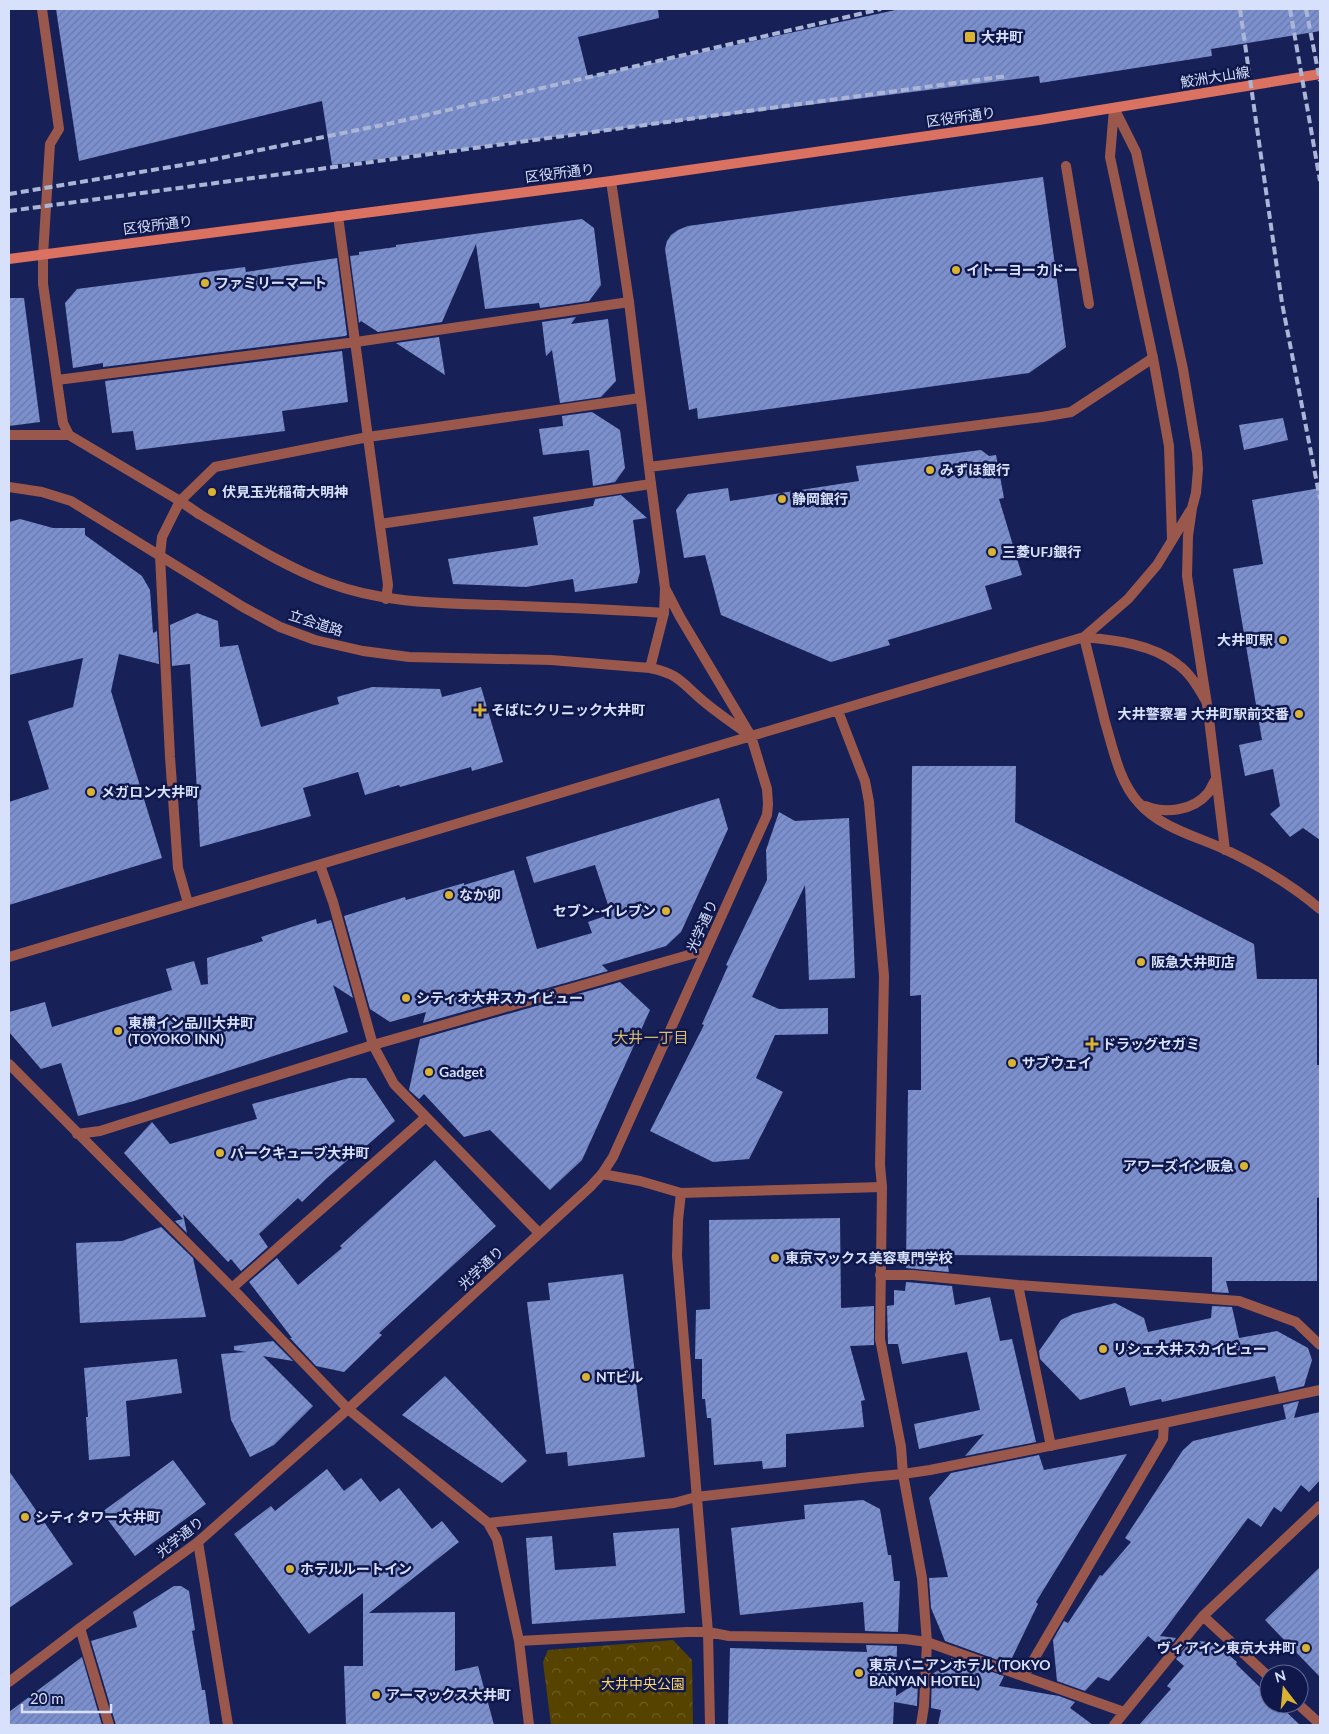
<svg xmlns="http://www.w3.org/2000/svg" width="1329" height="1734" font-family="Lato,'Noto Sans JP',sans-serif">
  <defs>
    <pattern id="park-crowns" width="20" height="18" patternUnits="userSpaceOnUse" patternTransform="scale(1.25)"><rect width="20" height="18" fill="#564300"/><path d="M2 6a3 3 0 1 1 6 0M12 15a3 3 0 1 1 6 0" fill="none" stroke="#6e5e26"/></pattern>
    <pattern id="building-hatch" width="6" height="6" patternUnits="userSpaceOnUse" patternTransform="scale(1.25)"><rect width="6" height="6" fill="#7c90cf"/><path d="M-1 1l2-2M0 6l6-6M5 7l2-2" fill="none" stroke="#6a79a8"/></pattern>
  </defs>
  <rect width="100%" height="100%" fill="#172157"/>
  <path fill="url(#park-crowns)" d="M 673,1640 L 692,1660 L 693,1725 L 551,1725 L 543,1662 L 548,1650 Z"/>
  <path fill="url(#building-hatch)" d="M 56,9 L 658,9 L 659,18 L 578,37 L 588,77 L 900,9 L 1320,9 L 1320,31 L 1211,49 L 1212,56 L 1040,83 L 1039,76 L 332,165 L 322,101 L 79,161 Z
    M 1043,177 L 1066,347 L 1029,373 L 698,419 L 697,408 L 689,410 L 665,249 L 667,241 L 671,235 L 678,230 L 688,226 Z
    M 582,219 L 594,228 L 601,285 L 589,301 L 540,308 L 539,303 L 485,309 L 476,244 L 442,322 L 378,332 L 361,321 L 359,323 L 350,256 L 359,255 L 359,252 L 396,247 L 396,245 Z
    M 337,258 L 347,335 L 345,336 L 103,367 L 103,363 L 73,368 L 65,303 L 77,289 L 245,267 L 246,272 Z
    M 9,298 L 24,298 L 40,422 L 9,426 Z
    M 576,317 L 571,324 L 608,319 L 616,381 L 601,397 L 560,403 L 552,350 L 546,356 L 542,322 Z
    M 439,337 L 445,375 L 396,343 Z
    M 342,351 L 348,402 L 282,411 L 285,431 L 136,450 L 133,431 L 112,433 L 105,381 Z
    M 592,412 L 620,430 L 625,468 L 615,482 L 593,486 L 589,450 L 543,455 L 539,429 L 563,426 L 562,416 Z
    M 1283,418 L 1288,440 L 1244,450 L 1239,425 Z
    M 981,450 L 989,456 L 996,455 L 1004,498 L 999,499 L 1022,575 L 985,586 L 992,609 L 888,640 L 890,645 L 831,662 L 721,615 L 705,555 L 684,558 L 676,510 L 688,494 L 728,488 L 730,501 L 859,481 L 856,466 Z
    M 1320,488 L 1320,840 L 1303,828 L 1290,837 L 1270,814 L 1280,806 L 1273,769 L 1245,776 L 1239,745 L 1262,740 L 1233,569 L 1263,564 L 1252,500 Z
    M 621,495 L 647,518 L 633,520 L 640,572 L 637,583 L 575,592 L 573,579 L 526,587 L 453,584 L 448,559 L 538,545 L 533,517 L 593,506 L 595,499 Z
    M 20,519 L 53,528 L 85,528 L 85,535 L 142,576 L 150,590 L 153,633 L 157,631 L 159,664 L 119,654 L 111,691 L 162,858 L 9,905 L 9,802 L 49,789 L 28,721 L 73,707 L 83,658 L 9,675 L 9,522 Z
    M 197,613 L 218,621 L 220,647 L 238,645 L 261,727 L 339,704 L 337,697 L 372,687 L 440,689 L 442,697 L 481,687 L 503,762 L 472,771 L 471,767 L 400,787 L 399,785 L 365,795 L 358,772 L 303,788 L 311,816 L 200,847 L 190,664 L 172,666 L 170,625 Z
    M 912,766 L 1016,766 L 1015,822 L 1254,944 L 1257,979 L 1317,979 L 1317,1065 L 1320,1065 L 1320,1197 L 1317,1198 L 1317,1281 L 1226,1281 L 1229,1293 L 1212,1292 L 1212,1257 L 946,1255 L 949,1272 L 906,1268 L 908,1090 L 921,1090 L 921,995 L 910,996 Z
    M 719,798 L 728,829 L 681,932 L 666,946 L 602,965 L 608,971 L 423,1023 L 426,1012 L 390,1022 L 370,1009 L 344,916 L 405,897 L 406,900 L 464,883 L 464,885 L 514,870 L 537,949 L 592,933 L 588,922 L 611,914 L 595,865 L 534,883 L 526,857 Z
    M 779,812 L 795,821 L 849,818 L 855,978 L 809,980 L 805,885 L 752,997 L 779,1009 L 828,1008 L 828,1034 L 775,1035 L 756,1078 L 783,1092 L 749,1159 L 713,1162 L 650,1131 L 704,1025 L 702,1024 L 728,966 L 726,965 L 767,880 L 766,850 Z
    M 316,919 L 317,924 L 331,920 L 353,998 L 333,985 L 348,1032 L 134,1101 L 78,1116 L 61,1063 L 41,1069 L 9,1032 L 9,1012 L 45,1002 L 52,1027 L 172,990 L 166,969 L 194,961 L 201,985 L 208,984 L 207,958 L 263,941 L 261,937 Z
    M 620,982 L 650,1010 L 582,1160 L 550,1190 L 490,1130 L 464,1137 L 424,1094 L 419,1099 L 409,1090 L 420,1039 Z
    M 349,1078 L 366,1078 L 395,1121 L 350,1160 L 349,1159 L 327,1178 L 302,1202 L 298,1198 L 259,1234 L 268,1247 L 241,1271 L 231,1259 L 228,1262 L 183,1214 L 187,1233 L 175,1221 L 183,1219 L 124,1153 L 152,1122 L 170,1144 L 257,1119 L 252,1104 Z
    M 435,1160 L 496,1226 L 379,1333 L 382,1335 L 344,1372 L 316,1366 L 290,1338 L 292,1338 L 249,1282 L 277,1258 L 298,1285 L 342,1248 L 340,1246 Z
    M 840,1218 L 841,1308 L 874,1306 L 874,1345 L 850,1346 L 865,1400 L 861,1401 L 864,1427 L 786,1434 L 786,1467 L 763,1469 L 762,1461 L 714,1465 L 711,1418 L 707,1418 L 705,1399 L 702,1399 L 702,1359 L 695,1359 L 696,1310 L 710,1309 L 709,1220 Z
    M 161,1227 L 193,1258 L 206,1317 L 80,1323 L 76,1243 L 122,1241 Z
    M 623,1274 L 645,1457 L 568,1466 L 567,1452 L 546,1454 L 527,1302 L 550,1300 L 548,1283 Z
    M 906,1282 L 952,1286 L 955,1305 L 990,1297 L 1000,1341 L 1012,1339 L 1036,1442 L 965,1456 L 984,1434 L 919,1449 L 914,1424 L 980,1410 L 967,1352 L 902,1364 L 898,1344 L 888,1344 L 887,1306 L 894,1305 L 894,1290 L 905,1291 Z
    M 1115,1303 L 1144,1318 L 1148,1332 L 1211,1318 L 1212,1306 L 1232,1307 L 1239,1338 L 1277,1331 L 1308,1348 L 1312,1360 L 1304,1386 L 1279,1392 L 1275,1376 L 1162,1402 L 1161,1399 L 1130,1406 L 1125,1387 L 1080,1400 L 1040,1359 L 1039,1351 L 1061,1320 L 1073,1314 Z
    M 273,1341 L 293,1361 L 263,1356 L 313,1406 L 274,1445 L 250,1457 L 231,1420 L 221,1354 L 246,1352 L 234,1350 L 234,1346 Z
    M 177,1359 L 182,1393 L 126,1401 L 130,1456 L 89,1460 L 86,1417 L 88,1417 L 84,1368 Z
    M 445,1376 L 527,1461 L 502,1483 L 402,1415 Z
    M 1299,1401 L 1294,1418 L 1320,1412 L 1320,1480 L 1309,1492 L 1301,1485 L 1281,1512 L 1274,1507 L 1261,1527 L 1248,1518 L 1160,1636 L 1176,1638 L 1166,1651 L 1148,1636 L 1109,1681 L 1098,1677 L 1085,1691 L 1057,1681 L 1053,1640 L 1064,1621 L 1068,1623 L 1100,1575 L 1102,1576 L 1131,1542 L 1125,1538 L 1183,1450 L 1193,1441 L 1286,1419 L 1283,1405 Z
    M 1127,1454 L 1036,1602 L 1038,1604 L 1009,1664 L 945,1641 L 931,1608 L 929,1578 L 948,1577 L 929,1498 L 951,1473 L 1039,1455 L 1044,1470 Z
    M 173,1460 L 206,1504 L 135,1556 L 102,1512 Z
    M 327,1469 L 344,1491 L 361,1478 L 380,1502 L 399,1488 L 432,1529 L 442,1521 L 459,1542 L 369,1613 L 455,1612 L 455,1671 L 478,1666 L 494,1725 L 346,1725 L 344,1666 L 363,1666 L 363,1593 L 309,1634 L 234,1534 L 271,1506 L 275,1511 Z
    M 9,1471 L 73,1564 L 9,1608 Z
    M 863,1500 L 880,1509 L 888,1555 L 891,1555 L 894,1581 L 900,1581 L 898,1632 L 865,1631 L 863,1602 L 740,1615 L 731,1528 L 805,1519 L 804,1505 Z
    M 679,1528 L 685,1613 L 532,1624 L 526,1538 L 552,1536 L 555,1570 L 616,1566 L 613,1533 Z
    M 1320,1567 L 1320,1677 L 1265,1620 Z
    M 174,1586 L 181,1586 L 189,1591 L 195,1630 L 192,1631 L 202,1690 L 205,1690 L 210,1725 L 116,1725 L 91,1641 L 137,1627 L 133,1612 Z
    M 1192,1640 L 1215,1643 L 1237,1662 L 1236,1664 L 1269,1696 L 1269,1704 L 1278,1704 L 1300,1725 L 1139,1725 L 1171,1689 L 1167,1686 L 1184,1666 L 1176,1659 Z
    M 866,1645 L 897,1646 L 896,1696 L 918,1682 L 917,1706 L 894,1702 L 893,1725 L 728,1725 L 730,1648 L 867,1652 Z
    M 82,1657 L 102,1725 L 9,1725 L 9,1712 Z
    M 951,1658 L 1004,1676 L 999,1686 L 1059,1696 L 1075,1702 L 1070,1708 L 1093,1725 L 938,1725 L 941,1710 L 931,1708 L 932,1674 L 953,1662 Z"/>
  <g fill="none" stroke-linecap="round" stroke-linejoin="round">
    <path stroke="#9a584d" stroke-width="10" d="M 1066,166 L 1089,304
      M 9,435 L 69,435
      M 199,514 C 242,539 283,566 329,583 C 382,603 438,603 494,605 C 550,607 607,609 664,613"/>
    <path stroke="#9a584d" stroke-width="10" d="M 338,216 L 388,585 L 386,599
      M 43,255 L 43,284 L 63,423 L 69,435 L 180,501 L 199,514
      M 57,380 L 356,342 L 629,302
      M 1042,417 L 1071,412 L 1153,358
      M 380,524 L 651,484
      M 320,865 L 333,902 L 373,1045 L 394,1084 L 539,1233
      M 188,903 L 178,868 L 170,757 L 160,555 L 162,537 L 180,501 L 215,467 L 368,437 L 640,398
      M 9,1064 L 232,1288 L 348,1409 L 488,1523 L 497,1539 L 519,1641 L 529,1725
      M 77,1134 L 100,1131 L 373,1045 L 706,950
      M 602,1174 L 640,1181 L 681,1193 L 882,1187
      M 681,1193 L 678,1220 L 677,1256 L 708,1632 L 710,1725
      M 880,1275 L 913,1275 L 1018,1285 L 1239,1301 L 1296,1322 L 1320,1345
      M 1018,1285 L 1051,1446
      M 232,1288 L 426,1117
      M 488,1523 L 674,1503 L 696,1497 L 870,1477 L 903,1474 L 930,1470 L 1164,1423 L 1320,1390
      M 198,1542 L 228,1725
      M 1203,1616 L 1269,1677
      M 80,1628 L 109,1725
      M 519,1641 L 687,1632 L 708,1632 L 729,1636 L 905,1639 L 927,1642 L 1124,1712
      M 1024,1676 L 1163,1439 L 1164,1423
      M 1298,1704 L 1320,1724
      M 1114,1725 L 1203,1616 L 1320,1506"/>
    <path stroke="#9a584d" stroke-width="10" d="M 42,9 L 59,129 L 50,144 L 43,255
      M 1114,108 L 1136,152 L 1183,369 L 1197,453 L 1198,469 L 1196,493 L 1192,508 L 1188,536 L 1187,576 L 1208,711 L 1225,850
      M 1114,109 L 1110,157 L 1153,358 L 1169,446 L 1172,539
      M 611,181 L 629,302 L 651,484 L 665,588 L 664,613 L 650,668
      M 649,467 L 1042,417
      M 9,487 L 42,492 L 71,501 L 243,607 L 280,627 L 315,640 L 363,651 L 409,657 L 551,660 L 650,668 C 679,674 681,682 702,700 C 716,712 731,722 746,733
      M 1084,637 C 1091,665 1098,694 1105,722 C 1113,748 1119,781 1138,802 C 1159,827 1195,836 1224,849 C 1256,864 1293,886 1320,909
      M 1084,637 L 1128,599 L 1157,565 L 1190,511
      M 838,711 L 865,781 L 869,802 L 884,976 L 880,1165 L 882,1187 L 880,1339 L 901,1447 L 903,1474 L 922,1578 L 927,1642 L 924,1706 L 921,1725
      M 1145,806 C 1165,814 1193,811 1208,793 C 1211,789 1213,783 1216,779
      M 9,957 L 1084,637 C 1114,640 1152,644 1177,664 C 1190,673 1198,687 1206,701
      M 9,1682 L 80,1628 L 198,1542 L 348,1409 L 590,1187 L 602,1174 L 613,1157 L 767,815 L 768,804 L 767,789 L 751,736 L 680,617 L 665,588"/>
    <path stroke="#db7160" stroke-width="10" d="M 9,259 L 611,181 L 1039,120 L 1320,74"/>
    <path stroke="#abb5d6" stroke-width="4" stroke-dasharray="8 4" stroke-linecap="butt" d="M 1240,9 L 1282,303 L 1320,499
      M 1290,9 L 1320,181
      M 1306,9 L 1320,81
      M 9,194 L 206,161 L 392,123 L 881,9
      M 9,211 L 1007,76"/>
  </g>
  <g fill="#dab333" stroke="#0f174b" stroke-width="2">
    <rect x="964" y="31" width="12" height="12" rx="2.5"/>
    <circle cx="956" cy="270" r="5"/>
    <circle cx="205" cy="283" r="5"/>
    <circle cx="930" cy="470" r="5"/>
    <circle cx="212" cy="492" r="5"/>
    <circle cx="782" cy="499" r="5"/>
    <circle cx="992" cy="552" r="5"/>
    <circle cx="1283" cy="640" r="5"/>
    <path d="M477.5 702.5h5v5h5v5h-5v5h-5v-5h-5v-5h5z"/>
    <circle cx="1299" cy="714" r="5"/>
    <circle cx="91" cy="792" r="5"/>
    <circle cx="449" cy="895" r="5"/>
    <circle cx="666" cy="911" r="5"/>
    <circle cx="1141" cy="962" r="5"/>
    <circle cx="406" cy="998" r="5"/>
    <circle cx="118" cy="1031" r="5"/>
    <path d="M1089.5 1036.5h5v5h5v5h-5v5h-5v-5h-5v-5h5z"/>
    <circle cx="1012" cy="1063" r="5"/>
    <circle cx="429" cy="1072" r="5"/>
    <circle cx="220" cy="1153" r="5"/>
    <circle cx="1244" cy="1166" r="5"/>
    <circle cx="775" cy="1258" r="5"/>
    <circle cx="1103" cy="1349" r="5"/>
    <circle cx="586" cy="1377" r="5"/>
    <circle cx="25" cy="1517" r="5"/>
    <circle cx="290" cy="1569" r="5"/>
    <circle cx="1306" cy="1648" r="5"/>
    <circle cx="859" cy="1673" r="5"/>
    <circle cx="376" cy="1695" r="5"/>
  </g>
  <g text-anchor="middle" stroke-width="5" stroke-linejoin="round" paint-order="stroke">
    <g font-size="14" font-weight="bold" fill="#d7e1fc" stroke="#0f174b" text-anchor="start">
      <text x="981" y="42">大井町</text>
      <text x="966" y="275">イトーヨーカドー</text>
      <text x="215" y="288">ファミリーマート</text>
      <text x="940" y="475">みずほ銀行</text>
      <text x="222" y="497">伏見玉光稲荷大明神</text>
      <text x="792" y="504">静岡銀行</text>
      <text x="1002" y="557">三菱UFJ銀行</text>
      <text x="1273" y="645" text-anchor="end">大井町駅</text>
      <text x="491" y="715">そばにクリニック大井町</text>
      <text x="1289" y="719" text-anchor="end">大井警察署 大井町駅前交番</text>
      <text x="101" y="797">メガロン大井町</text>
      <text x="459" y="900">なか卯</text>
      <text x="656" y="916" text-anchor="end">セブン-イレブン</text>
      <text x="1151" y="967">阪急大井町店</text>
      <text x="416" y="1003">シティオ大井スカイビュー</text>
      <text x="128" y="1028">東横イン品川大井町<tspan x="128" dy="16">(TOYOKO INN)</tspan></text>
      <text x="1102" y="1049">ドラッグセガミ</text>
      <text x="1022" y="1068">サブウェイ</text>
      <text x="439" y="1077">Gadget</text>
      <text x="230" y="1158">パークキューブ大井町</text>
      <text x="1234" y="1171" text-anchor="end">アワーズイン阪急</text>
      <text x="785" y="1263">東京マックス美容専門学校</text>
      <text x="1113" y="1354">リシェ大井スカイビュー</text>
      <text x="596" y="1382">NTビル</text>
      <text x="35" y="1522">シティタワー大井町</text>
      <text x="300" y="1574">ホテルルートイン</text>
      <text x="1296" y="1653" text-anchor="end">ヴィアイン東京大井町</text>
      <text x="869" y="1670">東京バニアンホテル (TOKYO<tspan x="869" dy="16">BANYAN HOTEL)</tspan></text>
      <text x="386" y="1700">アーマックス大井町</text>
    </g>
    <g font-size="14" fill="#d7e1fc" stroke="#0f174b">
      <text transform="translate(1215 77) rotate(-9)" y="5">鮫洲大山線</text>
      <text transform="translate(961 117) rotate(-8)" y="5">区役所通り</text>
      <text transform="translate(560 173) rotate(-7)" y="5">区役所通り</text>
      <text transform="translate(158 225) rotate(-7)" y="5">区役所通り</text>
      <text transform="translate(316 623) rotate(18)" y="5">立会道路</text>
      <text transform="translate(702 926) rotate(-66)" y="5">光学通り</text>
      <text transform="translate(481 1268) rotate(-43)" y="5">光学通り</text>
      <text transform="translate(180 1537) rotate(-38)" y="5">光学通り</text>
    </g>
    <g font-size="14" fill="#fcd667" stroke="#0f174b">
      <text x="643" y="1689">大井中央公園</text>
    </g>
    <g font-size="15" fill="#d9be73" stroke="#0f174b">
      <text x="651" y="1043">大井一丁目</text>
    </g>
  </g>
  <rect width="1329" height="1734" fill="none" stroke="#d7e1fc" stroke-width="20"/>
  <g transform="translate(1284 1689) rotate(344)"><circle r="24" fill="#0f174b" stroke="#5f6892"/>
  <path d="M0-4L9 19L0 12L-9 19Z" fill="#dab333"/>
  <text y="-8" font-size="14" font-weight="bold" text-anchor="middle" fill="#d7e1fc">N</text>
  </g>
  <path d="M22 1704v8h89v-8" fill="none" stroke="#d7e1fc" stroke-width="2.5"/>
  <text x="30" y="1704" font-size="15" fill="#d7e1fc" stroke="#0f174b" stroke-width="4" paint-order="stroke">20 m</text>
</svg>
